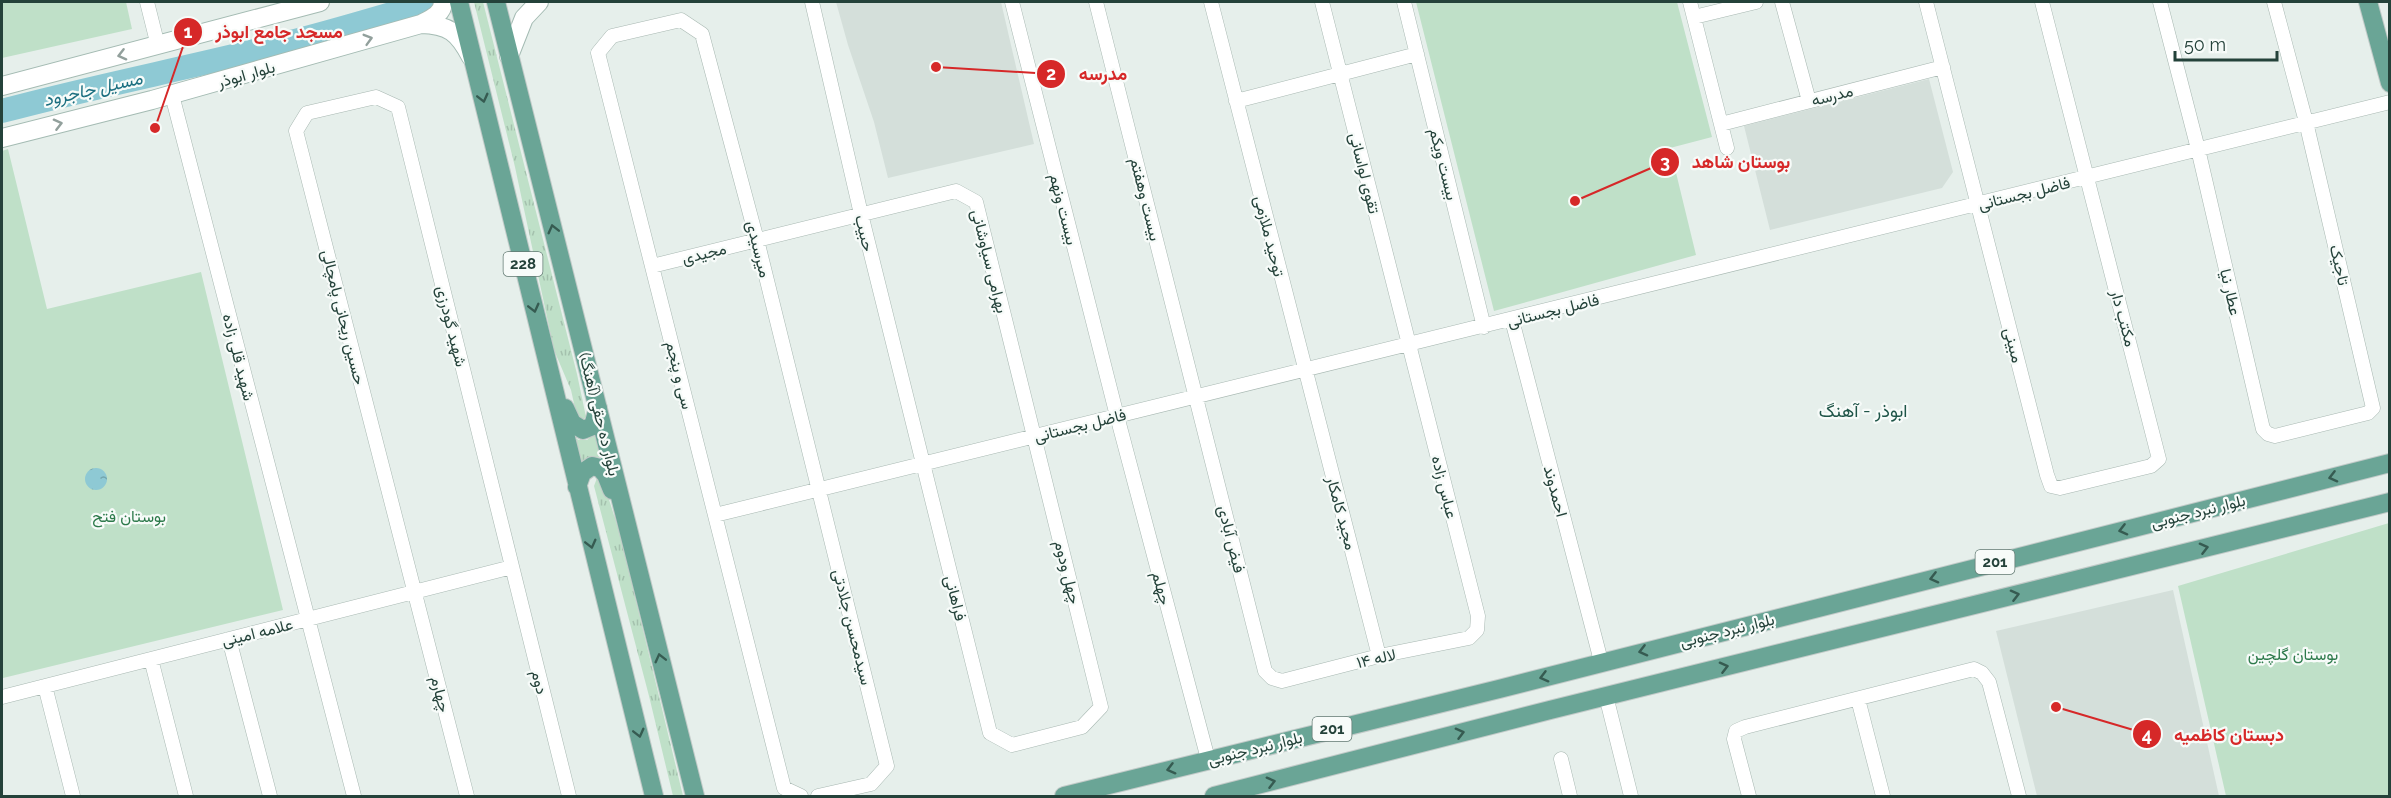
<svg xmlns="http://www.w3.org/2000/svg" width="2391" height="798" font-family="Raleway,Vazirmatn,sans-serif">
  <defs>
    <pattern id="grass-tufts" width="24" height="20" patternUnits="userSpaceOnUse" patternTransform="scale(1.5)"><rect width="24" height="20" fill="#bfe0c8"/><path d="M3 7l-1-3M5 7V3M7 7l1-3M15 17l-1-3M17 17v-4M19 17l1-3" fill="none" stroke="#a4c1ad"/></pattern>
    <pattern id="water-ripples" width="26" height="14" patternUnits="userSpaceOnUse" patternTransform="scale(1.5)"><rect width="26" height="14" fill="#8ec9d4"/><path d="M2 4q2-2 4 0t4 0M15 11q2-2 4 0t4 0" fill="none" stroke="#74a5ad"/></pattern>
  </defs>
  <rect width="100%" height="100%" fill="#e6efeb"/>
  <path fill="#d4dfda" d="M 836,2 L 1001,2 L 1034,144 L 888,178 L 874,122 L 848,45 Z
    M 1929,79 L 1953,172 L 1942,188 L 1770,230 L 1744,126 Z
    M 2173,590 L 2219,796 L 2037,796 L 1996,631 Z"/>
  <path fill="url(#grass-tufts)" d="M 474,2 L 483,2 L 577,374 L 586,417 L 581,421 L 577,417 L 571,390 L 554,350 L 515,167 Z
    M 598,430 L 607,463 L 600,457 C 588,457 585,460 578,470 L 569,435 L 579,440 L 587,440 Z
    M 597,478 L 604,484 L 620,534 L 683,796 L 673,796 L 649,696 L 594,486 Z"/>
  <path fill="#bfe0c8" d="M 2,2 L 126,2 L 132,29 L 2,58 Z
    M 1416,2 L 1677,2 L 1712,137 L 1670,148 L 1696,255 L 1494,311 Z
    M 8,149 L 47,309 L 201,272 L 283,610 L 3,678 L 2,151 Z
    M 2389,523 L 2389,796 L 2226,796 L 2178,586 Z"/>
  <path fill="url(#water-ripples)" d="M85 479a11 11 0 1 1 22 0a11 11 0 1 1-22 0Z"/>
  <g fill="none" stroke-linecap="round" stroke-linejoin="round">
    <path stroke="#8ec9d4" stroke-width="24" d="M 2,111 C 95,86 189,68 283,44 C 332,32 380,17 429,3"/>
    <g stroke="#a8b8b2" stroke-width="15">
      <path id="street" d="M 147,2 L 158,46
        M 1012,2 L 1117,416 L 1208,759
        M 1096,2 L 1265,671 L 1272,678 L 1282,681 L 1379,656 L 1469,638 L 1477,630 L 1478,616 L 1322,2
        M 1211,2 L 1379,656
        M 1404,2 L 1484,327
        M 1690,2 L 1727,148
        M 1782,2 L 1809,101
        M 1926,2 L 2047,475 L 2051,486 L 2060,488 L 2151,466 L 2159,459 L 2042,2
        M 2160,2 L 2198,149 L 2263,429 L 2268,434 L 2275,436 L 2368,413 L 2373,408 L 2306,122 L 2274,2
        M 1694,17 L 1756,2
        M 172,95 L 354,796
        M 1236,101 L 1417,54
        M 1721,124 L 1943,67
        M 652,266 L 956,191 L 976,202 L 1101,707 L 1082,727 L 1012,745 L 990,733 L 861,214 L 812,2
        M 1512,320 L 1601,661
        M 715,515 L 2390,102
        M 229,639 L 270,796
        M 151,659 L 186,796
        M 45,686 L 73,796
        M 1606,696 L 1631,796
        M 2,697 L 512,567
        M 1858,699 L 1883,796
        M 1561,759 L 1570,796
        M 467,796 L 296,131 L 307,113 L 376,97 L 398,107 L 569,796
        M 801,796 L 784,788 L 598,53 L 612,36 L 681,20 L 702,34 L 757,240 L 887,766 L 871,784 L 818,796
        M 1749,796 L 1734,739 L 1736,731 L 1745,727 L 1974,669 L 1982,673 L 1989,682 L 2019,796"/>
    </g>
    <g stroke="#a4bbb3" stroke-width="20">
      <path id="secondary" d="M 421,24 C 431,19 443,14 443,2
        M 509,56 L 524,18 L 539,2
        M 2,86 L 320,2
        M 2,138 L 152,100 L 421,24 C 449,25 458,32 471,57"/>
    </g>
    <g stroke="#c2cac8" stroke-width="20">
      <path id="primary" d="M 459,2 L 654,796
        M 496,2 L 695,796
        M 2368,2 L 2390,83
        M 565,408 L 572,423 L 583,430 L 593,426 L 598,408
        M 577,487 L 582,473 L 592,466 L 600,468 L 606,475 L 612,490
        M 1064,796 L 1499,689 L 2390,463
        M 1214,796 L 1550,710 L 2390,502"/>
    </g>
    <use href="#street" stroke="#fff" stroke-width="14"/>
    <use href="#secondary" stroke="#fff" stroke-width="18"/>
    <use href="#primary" stroke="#6aa596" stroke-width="18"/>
  </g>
  <defs><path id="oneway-chevron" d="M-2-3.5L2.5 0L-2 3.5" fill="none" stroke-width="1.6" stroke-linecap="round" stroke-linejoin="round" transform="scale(1.5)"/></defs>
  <g stroke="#92a09c">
    <use href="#oneway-chevron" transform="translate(368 39) rotate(-16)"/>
    <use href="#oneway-chevron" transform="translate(122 55) rotate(166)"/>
    <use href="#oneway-chevron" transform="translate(58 124) rotate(-14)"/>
  </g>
  <g stroke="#365b51">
    <use href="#oneway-chevron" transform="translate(483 98) rotate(76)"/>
    <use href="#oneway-chevron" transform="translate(553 229) rotate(-104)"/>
    <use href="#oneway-chevron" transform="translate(534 308) rotate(76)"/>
    <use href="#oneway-chevron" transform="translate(2333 477) rotate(166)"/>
    <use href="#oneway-chevron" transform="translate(2123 530) rotate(166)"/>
    <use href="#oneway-chevron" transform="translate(591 544) rotate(76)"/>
    <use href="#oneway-chevron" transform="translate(2204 548) rotate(-14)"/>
    <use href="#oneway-chevron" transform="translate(1934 578) rotate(166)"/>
    <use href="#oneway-chevron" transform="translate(2015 595) rotate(-14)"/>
    <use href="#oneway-chevron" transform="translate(1643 651) rotate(166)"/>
    <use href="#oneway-chevron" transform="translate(660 658) rotate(-104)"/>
    <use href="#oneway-chevron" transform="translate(1724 667) rotate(-14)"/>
    <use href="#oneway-chevron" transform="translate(1544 677) rotate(165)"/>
    <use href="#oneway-chevron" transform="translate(639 733) rotate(76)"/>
    <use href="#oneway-chevron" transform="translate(1460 733) rotate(-15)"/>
    <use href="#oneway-chevron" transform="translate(1171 769) rotate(165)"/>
    <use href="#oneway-chevron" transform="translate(1271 782) rotate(-15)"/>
  </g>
  <g text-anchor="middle" stroke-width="4.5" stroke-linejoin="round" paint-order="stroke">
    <g fill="#f7fbf9" stroke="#637a73" stroke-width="1.5">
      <rect x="503.5" y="252" width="39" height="24" rx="4.5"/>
      <rect x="1975.5" y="550" width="39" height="24" rx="4.5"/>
      <rect x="1312.5" y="717" width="39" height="24" rx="4.5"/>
    </g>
    <g font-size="15" font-weight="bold" fill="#24423a">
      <text x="523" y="269">228</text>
      <text x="1995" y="567">201</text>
      <text x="1332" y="734">201</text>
    </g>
    <g font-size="16" fill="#24423a" stroke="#f7fbf9">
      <text transform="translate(246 74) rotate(-16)" y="6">بلوار ابوذر</text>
      <text transform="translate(1832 95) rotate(-14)" y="6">مدرسه</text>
      <text transform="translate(1444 164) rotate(76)" y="6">بیست ویکم</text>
      <text transform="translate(1365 173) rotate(76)" y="6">تقوی لواسانی</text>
      <text transform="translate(2024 193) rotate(-14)" y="6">فاضل بجستانی</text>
      <text transform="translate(1146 199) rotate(76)" y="6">بیست وهفتم</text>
      <text transform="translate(1064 209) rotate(76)" y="6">بیست ونهم</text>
      <text transform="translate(865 233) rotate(76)" y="6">حبیب</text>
      <text transform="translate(1270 236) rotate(76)" y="6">توحید ملازمی</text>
      <text transform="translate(759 249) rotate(76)" y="6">میرسیدی</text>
      <text transform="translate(704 253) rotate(-14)" y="6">مجیدی</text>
      <text transform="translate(990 261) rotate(76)" y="6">بهرامی سیاوشانی</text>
      <text transform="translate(2340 265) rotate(77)" y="6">تاجیک</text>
      <text transform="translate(2231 292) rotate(77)" y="6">عطار نیا</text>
      <text transform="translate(1553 310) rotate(-14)" y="6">فاضل بجستانی</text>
      <text transform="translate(344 317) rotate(76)" y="6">حسین ریحانی پامچالی</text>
      <text transform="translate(2124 318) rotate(75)" y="6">مکتب دار</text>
      <text transform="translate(452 326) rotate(76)" y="6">شهید گودرزی</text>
      <text transform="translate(2014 345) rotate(76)" y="6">مبینی</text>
      <text transform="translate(239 357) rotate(76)" y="6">شهید قلی زاده</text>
      <text transform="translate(680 375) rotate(76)" y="6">سی و پنجم</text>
      <text transform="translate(600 414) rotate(76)" y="6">بلوار ده حقی (آهنگ)</text>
      <text transform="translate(1080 425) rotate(-14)" y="6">فاضل بجستانی</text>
      <text transform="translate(1445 487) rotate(76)" y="6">عباس زاده</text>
      <text transform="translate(1556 491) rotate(75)" y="6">احمدوند</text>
      <text transform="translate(2198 511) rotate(-14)" y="6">بلوار نبرد جنوبی</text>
      <text transform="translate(1342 513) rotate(75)" y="6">مجید کامکار</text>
      <text transform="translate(1232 539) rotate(76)" y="6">فیض آبادی</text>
      <text transform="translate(1068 572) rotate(76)" y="6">چهل ودوم</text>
      <text transform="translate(1162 588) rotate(75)" y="6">چهلم</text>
      <text transform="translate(956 598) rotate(76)" y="6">فراهانی</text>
      <text transform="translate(853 627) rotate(76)" y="6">سیدمحسن جلادتی</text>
      <text transform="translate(1727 630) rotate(-14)" y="6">بلوار نبرد جنوبی</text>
      <text transform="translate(257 632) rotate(-14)" y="6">علامه امینی</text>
      <text transform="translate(1376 658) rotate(-13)" y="6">لاله ۱۴</text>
      <text transform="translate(540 682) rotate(76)" y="6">دوم</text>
      <text transform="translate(441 694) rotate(76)" y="6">چهارم</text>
      <text transform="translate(1255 748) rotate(-14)" y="6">بلوار نبرد جنوبی</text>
    </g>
    <g font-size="16" fill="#2d7a4b" stroke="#f7fbf9">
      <text x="129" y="522">بوستان فتح</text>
      <text x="2293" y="660">بوستان گلچین</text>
    </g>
    <g font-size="18" font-style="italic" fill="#1c6f80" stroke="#f7fbf9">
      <text transform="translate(93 89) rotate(-13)" y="6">مسیل جاجرود</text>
    </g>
    <g font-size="18" fill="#1f5548" stroke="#f7fbf9">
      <text x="1863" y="417">ابوذر - آهنگ</text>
    </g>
  </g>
  <path fill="none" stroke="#d62828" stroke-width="2" d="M155 128L188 32M936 67L1051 74M1575 201L1665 162M2056 707L2147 734"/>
  <g fill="#d62828" stroke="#f7fbf9" stroke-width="2">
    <circle cx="155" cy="128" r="6"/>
    <circle cx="936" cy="67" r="6"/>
    <circle cx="1575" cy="201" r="6"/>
    <circle cx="2056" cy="707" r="6"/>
    <circle cx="188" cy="32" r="15"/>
    <circle cx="1051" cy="74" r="15"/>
    <circle cx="1665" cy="162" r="15"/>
    <circle cx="2147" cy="734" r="15"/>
  </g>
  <g font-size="18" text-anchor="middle" font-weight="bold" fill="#fff">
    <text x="188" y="38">1</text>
    <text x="1051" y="80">2</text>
    <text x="1665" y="168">3</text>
    <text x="2147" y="741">4</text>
  </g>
  <g font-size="18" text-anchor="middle" font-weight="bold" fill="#d62828" stroke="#f7fbf9" stroke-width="4.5" stroke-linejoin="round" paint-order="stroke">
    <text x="279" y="38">مسجد جامع ابوذر</text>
    <text x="1103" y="80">مدرسه</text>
    <text x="1741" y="168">بوستان شاهد</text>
    <text x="2229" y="741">دبستان کاظمیه</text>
  </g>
  <rect width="2391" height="798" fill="none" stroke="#24423a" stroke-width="6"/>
  <path d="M2175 51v9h102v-9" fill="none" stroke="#24423a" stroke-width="3"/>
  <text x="2184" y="51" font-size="18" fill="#24423a" stroke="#f7fbf9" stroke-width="4.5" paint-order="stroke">50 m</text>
</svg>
